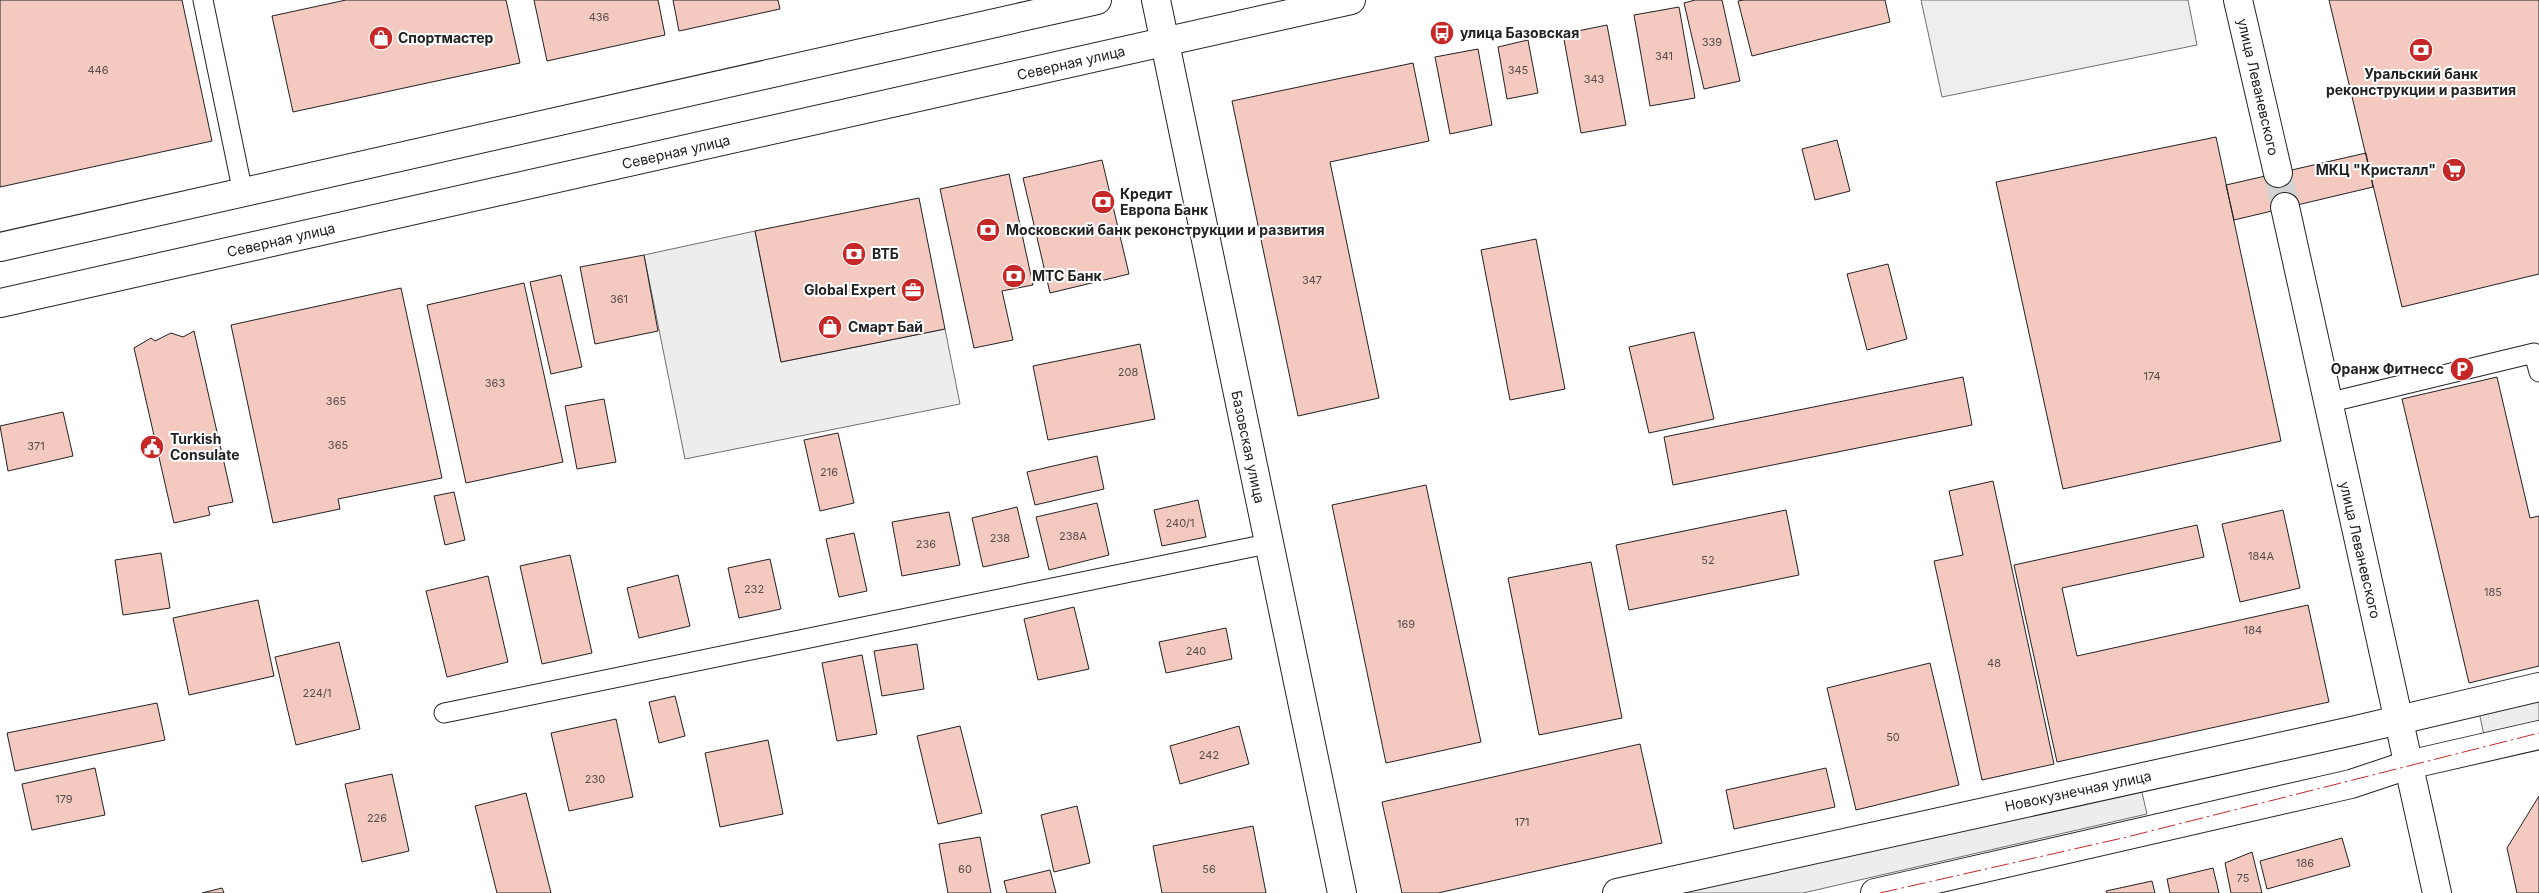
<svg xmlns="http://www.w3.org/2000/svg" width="2539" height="893" font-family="Inter,sans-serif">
  <rect width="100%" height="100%" fill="#fff"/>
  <path fill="#eee" stroke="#6f6f6f" d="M 1921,0 L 2188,0 L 2197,45 L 1942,97 Z"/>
  <path fill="#ededed" stroke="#6f6f6f" d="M 755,231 L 781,362 L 945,329 L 960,404 L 685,459 L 644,255 Z
    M 2539,698 L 2539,722 L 2484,735 L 2479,712 Z
    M 2141,788 L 2147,814 L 1803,893 L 1681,893 Z"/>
  <path fill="#f3c9c0" stroke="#222" d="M 0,0 L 182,0 L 212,141 L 0,187 Z
    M 346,0 L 506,0 L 520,63 L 293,112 L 272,16 Z
    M 534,0 L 658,0 L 665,35 L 547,61 Z
    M 673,0 L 778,0 L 780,9 L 679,31 Z
    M 1695,0 L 1722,0 L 1740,81 L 1704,89 L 1684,3 Z
    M 1744,0 L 1885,0 L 1890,22 L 1752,56 L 1738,1 Z
    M 2329,0 L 2539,0 L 2539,274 L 2402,307 Z
    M 1679,7 L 1695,98 L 1650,106 L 1634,15 Z
    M 1607,25 L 1626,125 L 1581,133 L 1563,34 Z
    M 1528,40 L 1538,93 L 1507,99 L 1498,47 Z
    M 1478,49 L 1492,125 L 1450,134 L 1435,57 Z
    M 1413,63 L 1429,141 L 1330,162 L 1379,398 L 1298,416 L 1232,101 Z
    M 2216,137 L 2281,441 L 2063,489 L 1996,182 Z
    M 1837,140 L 1850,191 L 1815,200 L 1802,149 Z
    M 2366,153 L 2373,187 L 2234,220 L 2226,185 Z
    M 1102,160 L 1129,274 L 1050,293 L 1023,178 Z
    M 1009,174 L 1033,285 L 1002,291 L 1013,340 L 974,348 L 940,189 Z
    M 919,198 L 945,329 L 781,362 L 755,231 Z
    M 1536,239 L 1565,389 L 1510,400 L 1481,250 Z
    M 644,255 L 658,331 L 595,344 L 580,267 Z
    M 1888,264 L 1907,339 L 1867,350 L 1847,274 Z
    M 561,275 L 582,367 L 551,374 L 530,282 Z
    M 524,283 L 563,462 L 466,483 L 427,305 Z
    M 401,288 L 442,478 L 338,499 L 340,509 L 273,523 L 231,325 Z
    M 194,331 L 233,502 L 208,507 L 210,515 L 174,523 L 134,348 L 151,338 L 155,341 L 171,333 L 183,337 Z
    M 1694,332 L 1714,419 L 1649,433 L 1629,347 Z
    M 1140,344 L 1155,419 L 1048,440 L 1033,366 Z
    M 1963,377 L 1972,425 L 1673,485 L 1664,437 Z
    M 2497,377 L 2530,518 L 2539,516 L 2539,666 L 2469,683 L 2402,399 Z
    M 604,399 L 616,462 L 577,469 L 565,406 Z
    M 63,412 L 73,456 L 8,471 L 0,426 Z
    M 838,433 L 854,503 L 820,511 L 804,440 Z
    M 1097,456 L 1104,489 L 1035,505 L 1027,472 Z
    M 1993,481 L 2054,764 L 1982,780 L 1934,561 L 1963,555 L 1949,491 Z
    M 1426,485 L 1481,742 L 1386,763 L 1332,505 Z
    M 454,492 L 465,540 L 445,545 L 434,496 Z
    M 1198,500 L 1206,537 L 1162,546 L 1154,510 Z
    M 1097,503 L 1109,555 L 1049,570 L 1036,517 Z
    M 1017,507 L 1029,557 L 983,567 L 972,518 Z
    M 1786,510 L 1799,575 L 1629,610 L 1616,545 Z
    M 2283,510 L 2300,588 L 2240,602 L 2222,524 Z
    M 949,512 L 960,565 L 902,576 L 892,522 Z
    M 2197,525 L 2204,557 L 2062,588 L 2077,656 L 2308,605 L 2329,702 L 2057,762 L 2014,565 Z
    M 854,533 L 867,591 L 839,597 L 826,539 Z
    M 161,553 L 170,608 L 123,615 L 115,560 Z
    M 570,555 L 592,653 L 542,664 L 520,566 Z
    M 770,559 L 781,609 L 739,618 L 728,568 Z
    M 1591,562 L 1622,718 L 1539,735 L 1508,578 Z
    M 678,575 L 690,626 L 639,638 L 627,588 Z
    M 488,576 L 508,662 L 447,677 L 426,591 Z
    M 258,600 L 274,676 L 189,695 L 173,618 Z
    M 1074,607 L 1089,669 L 1038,680 L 1024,619 Z
    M 1226,628 L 1232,659 L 1166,673 L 1159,642 Z
    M 339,642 L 360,729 L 296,745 L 275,657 Z
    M 917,644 L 924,689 L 882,696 L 874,651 Z
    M 862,655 L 877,734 L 837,741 L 822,663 Z
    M 1930,663 L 1959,785 L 1856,810 L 1827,688 Z
    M 675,696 L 685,736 L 659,743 L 649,702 Z
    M 157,703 L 165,740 L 15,771 L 7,733 Z
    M 616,719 L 633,797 L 569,811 L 551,733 Z
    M 960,726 L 982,813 L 938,824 L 917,736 Z
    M 1239,726 L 1249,764 L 1180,784 L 1170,746 Z
    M 768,740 L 783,814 L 720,827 L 705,753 Z
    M 1640,744 L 1662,843 L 1438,893 L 1402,893 L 1382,802 Z
    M 95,768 L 105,815 L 32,830 L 22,784 Z
    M 1826,768 L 1835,807 L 1734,829 L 1726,790 Z
    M 392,774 L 409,851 L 362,862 L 345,784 Z
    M 526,793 L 551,893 L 497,893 L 475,806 Z
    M 2539,796 L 2539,893 L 2517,893 L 2507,848 Z
    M 1077,806 L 1090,863 L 1054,872 L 1041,815 Z
    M 1253,826 L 1266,893 L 1162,893 L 1153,846 Z
    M 980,837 L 991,893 L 948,893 L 939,844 Z
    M 2342,838 L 2350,866 L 2267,889 L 2260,861 Z
    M 2252,852 L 2262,893 L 2231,893 L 2225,863 Z
    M 2213,868 L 2219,893 L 2170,893 L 2167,879 Z
    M 1050,870 L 1056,893 L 1007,893 L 1004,881 Z
    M 2152,881 L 2155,893 L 2107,893 L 2106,891 Z
    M 222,888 L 224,893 L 202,893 Z"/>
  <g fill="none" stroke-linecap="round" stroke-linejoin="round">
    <path stroke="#d3d3d3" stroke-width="28" stroke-dasharray="28 14" stroke-linecap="butt" d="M 2278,173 L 2285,207"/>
    <g stroke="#222" stroke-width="21">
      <path id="lane" d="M 203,0 L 243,193
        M 2327,403 L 2534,353 L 2539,372
        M 444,713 L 1267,544"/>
    </g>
    <g stroke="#222" stroke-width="30">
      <path id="street" d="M 1617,893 L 2352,731 L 2539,687
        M 1875,893 L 2351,784 L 2408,765 L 2539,735"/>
    </g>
    <g stroke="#222" stroke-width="30">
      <path id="secondary" d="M 1156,0 L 1342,893
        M 2238,0 L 2278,173
        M 2285,207 L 2437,893"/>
    </g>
    <g stroke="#222" stroke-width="30">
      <path id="primary" d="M 0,247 L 1097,0
        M 0,303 L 1351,0"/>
    </g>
    <use href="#lane" stroke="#fff" stroke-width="19"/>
    <use href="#street" stroke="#fff" stroke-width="28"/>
    <use href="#secondary" stroke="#fff" stroke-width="28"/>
    <use href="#primary" stroke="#fff" stroke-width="28"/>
    <path stroke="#c62828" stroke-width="1" stroke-dasharray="18 4 2.5 4" stroke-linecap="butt" d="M 1880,893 L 2127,837 L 2539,733"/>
  </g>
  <defs>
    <g id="bus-disc" transform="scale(1.25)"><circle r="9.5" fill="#c62828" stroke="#fff"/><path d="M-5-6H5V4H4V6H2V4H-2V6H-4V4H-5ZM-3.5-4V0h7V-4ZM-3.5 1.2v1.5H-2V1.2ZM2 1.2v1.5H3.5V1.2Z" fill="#fff"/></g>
    <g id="shop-disc" transform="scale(1.25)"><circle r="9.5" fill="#c62828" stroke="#fff"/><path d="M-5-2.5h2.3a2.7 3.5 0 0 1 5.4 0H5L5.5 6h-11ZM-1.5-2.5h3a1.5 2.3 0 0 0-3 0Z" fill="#fff"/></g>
    <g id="bank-disc" transform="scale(1.25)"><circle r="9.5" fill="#c62828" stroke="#fff"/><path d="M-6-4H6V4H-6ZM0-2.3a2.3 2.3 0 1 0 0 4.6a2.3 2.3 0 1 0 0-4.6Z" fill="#fff"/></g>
    <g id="supermarket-disc" transform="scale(1.25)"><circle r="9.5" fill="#c62828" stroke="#fff"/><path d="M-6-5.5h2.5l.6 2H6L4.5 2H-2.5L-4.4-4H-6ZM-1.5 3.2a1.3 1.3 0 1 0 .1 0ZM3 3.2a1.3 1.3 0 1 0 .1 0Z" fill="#fff"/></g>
    <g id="office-disc" transform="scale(1.25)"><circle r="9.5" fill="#c62828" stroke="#fff"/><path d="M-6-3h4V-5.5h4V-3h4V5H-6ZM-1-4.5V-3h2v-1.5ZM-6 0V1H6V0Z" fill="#fff"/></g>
    <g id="parking-disc" transform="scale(1.25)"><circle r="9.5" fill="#c62828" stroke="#fff"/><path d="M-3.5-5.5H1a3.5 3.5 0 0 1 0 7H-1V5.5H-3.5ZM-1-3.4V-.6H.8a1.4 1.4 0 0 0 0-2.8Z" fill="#fff"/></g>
    <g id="civic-disc" transform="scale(1.25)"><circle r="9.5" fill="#c62828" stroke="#fff"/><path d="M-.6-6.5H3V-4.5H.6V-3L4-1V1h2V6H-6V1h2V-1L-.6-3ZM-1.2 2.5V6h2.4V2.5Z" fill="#fff"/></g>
  </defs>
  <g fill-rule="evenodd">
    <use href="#bus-disc" x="1442" y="33"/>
    <use href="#shop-disc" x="381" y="38"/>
    <use href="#bank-disc" x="2421" y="50"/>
    <use href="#supermarket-disc" x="2454" y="170"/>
    <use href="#bank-disc" x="1103" y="202"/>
    <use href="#bank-disc" x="988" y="230"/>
    <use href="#bank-disc" x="854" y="254"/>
    <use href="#bank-disc" x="1014" y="276"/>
    <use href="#office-disc" x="913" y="290"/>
    <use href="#shop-disc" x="830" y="327"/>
    <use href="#parking-disc" x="2462" y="369"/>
    <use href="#civic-disc" x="152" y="447"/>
  </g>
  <g text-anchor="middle" stroke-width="4" stroke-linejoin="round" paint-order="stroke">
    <g font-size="11" fill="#564c4a">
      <text x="599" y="21">436</text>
      <text x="1712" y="46">339</text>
      <text x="1664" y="60">341</text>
      <text x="98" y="74">446</text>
      <text x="1518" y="74">345</text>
      <text x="1594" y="83">343</text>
      <text x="1312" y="284">347</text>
      <text x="619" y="303">361</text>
      <text x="1128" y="376">208</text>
      <text x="2152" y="380">174</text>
      <text x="495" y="387">363</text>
      <text x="336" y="405">365</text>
      <text x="338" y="449">365</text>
      <text x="36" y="450">371</text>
      <text x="829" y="476">216</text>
      <text x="1180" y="527">240/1</text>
      <text x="1073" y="540">238А</text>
      <text x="1000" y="542">238</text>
      <text x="926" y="548">236</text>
      <text x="2261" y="560">184А</text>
      <text x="1708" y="564">52</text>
      <text x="754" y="593">232</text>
      <text x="2493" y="596">185</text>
      <text x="1406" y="628">169</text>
      <text x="2253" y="634">184</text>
      <text x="1196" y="655">240</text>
      <text x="1994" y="667">48</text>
      <text x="317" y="697">224/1</text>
      <text x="1893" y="741">50</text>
      <text x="1209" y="759">242</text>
      <text x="595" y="783">230</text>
      <text x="64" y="803">179</text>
      <text x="377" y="822">226</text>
      <text x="1522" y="826">171</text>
      <text x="2305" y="867">186</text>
      <text x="965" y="873">60</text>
      <text x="1209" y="873">56</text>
      <text x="2243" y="882">75</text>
    </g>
    <g font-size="14" font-weight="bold" fill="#222" stroke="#fff" text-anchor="start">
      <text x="1460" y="38">улица Базовская</text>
      <text x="398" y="43">Спортмастер</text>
      <text x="2421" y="79" text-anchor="middle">Уральский банк<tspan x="2421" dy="16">реконструкции и развития</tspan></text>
      <text x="2436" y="175" text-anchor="end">МКЦ "Кристалл"</text>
      <text x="1120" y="199">Кредит<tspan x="1120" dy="16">Европа Банк</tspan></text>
      <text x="1006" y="235">Московский банк реконструкции и развития</text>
      <text x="872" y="259">ВТБ</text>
      <text x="1032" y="281">МТС Банк</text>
      <text x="896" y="295" text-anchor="end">Global Expert</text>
      <text x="848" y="332">Смарт Бай</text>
      <text x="2444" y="374" text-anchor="end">Оранж Фитнесс</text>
      <text x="170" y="444">Turkish<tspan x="170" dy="16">Consulate</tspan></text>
    </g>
    <g font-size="14" fill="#222" stroke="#fff">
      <text transform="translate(1071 63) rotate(-13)" y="5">Северная улица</text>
      <text transform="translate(2258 87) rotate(77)" y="5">улица Леваневского</text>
      <text transform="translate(676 152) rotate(-13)" y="5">Северная улица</text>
      <text transform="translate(281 240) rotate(-13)" y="5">Северная улица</text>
      <text transform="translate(1248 447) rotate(78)" y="5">Базовская улица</text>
      <text transform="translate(2360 550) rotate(77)" y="5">улица Леваневского</text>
      <text transform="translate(2078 791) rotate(-12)" y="5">Новокузнечная улица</text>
    </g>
  </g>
</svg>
